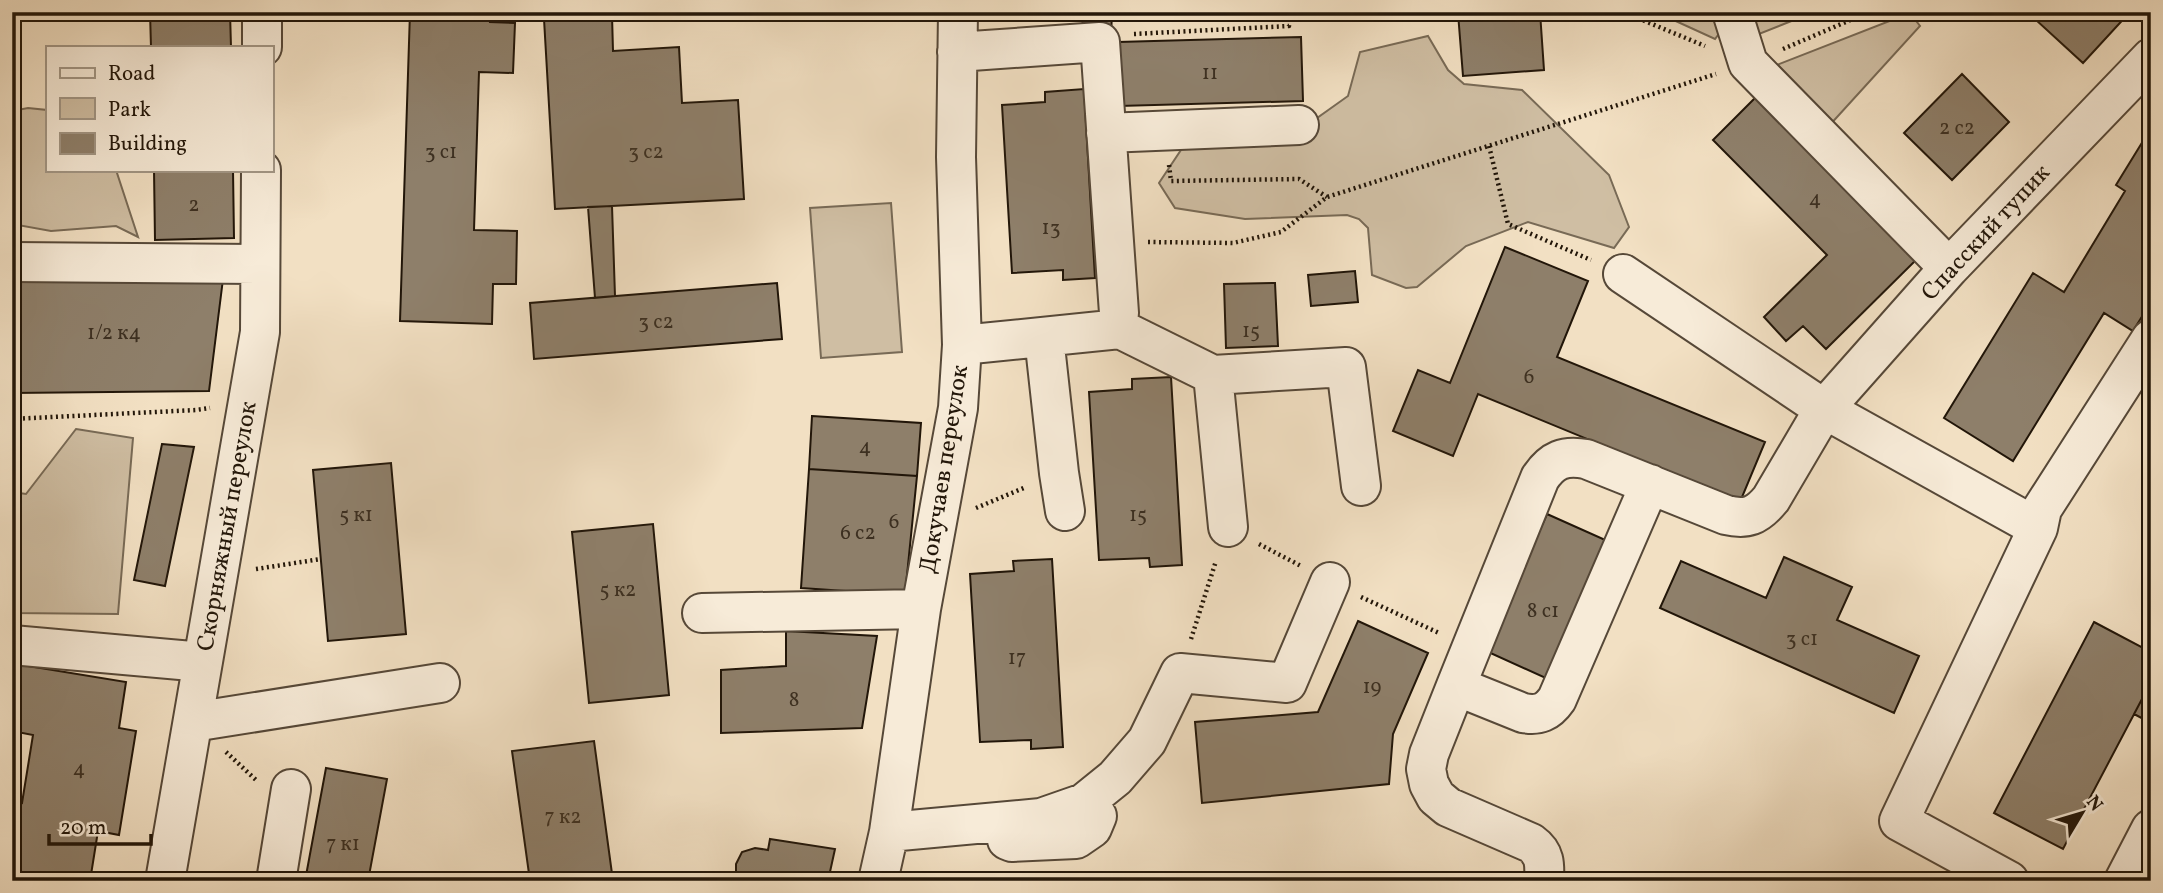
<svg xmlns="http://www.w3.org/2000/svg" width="2163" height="893" font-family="Vollkorn,serif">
  <rect width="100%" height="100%" fill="#f2e0c3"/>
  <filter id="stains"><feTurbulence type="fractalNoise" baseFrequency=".00286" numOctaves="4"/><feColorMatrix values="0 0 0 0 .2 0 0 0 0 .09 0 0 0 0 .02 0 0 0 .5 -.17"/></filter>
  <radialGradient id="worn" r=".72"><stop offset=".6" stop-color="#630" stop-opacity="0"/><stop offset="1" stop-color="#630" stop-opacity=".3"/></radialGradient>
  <path fill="#cfbea3" stroke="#786a56" stroke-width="2" d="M 1656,12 L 1719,12 L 1724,27 L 1715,39 Z
    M 1747,12 L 1814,12 L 1754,36 Z
    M 1910,13 L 1920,26 L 1828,127 L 1769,68 Z
    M 1428,36 L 1448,70 L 1464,84 L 1522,90 L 1609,175 L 1629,227 L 1614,248 L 1528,222 L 1466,246 L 1417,287 L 1406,288 L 1372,275 L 1368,228 L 1359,219 L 1347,215 L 1245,219 L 1175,208 L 1159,183 L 1191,135 L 1317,118 L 1348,96 L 1360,52 Z
    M 28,108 L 47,110 L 47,170 L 116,170 L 138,237 L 116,226 L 51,231 L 12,224 L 12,111 Z
    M 891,203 L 902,352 L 821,358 L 810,208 Z
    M 76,429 L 133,438 L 118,614 L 12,613 L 12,492 L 26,494 Z"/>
  <path fill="#8e7f6a" stroke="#221609" stroke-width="2" d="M 150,12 L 230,12 L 231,47 L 151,47 Z
    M 410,12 L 491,12 L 490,22 L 515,23 L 513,73 L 479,72 L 474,230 L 517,231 L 516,284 L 493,284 L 492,324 L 400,321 Z
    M 1083,12 L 1112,12 L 1111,37 L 1082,36 Z
    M 1540,12 L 1544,70 L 1463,76 L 1458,13 Z
    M 2043,12 L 2130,12 L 2083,63 L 2036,20 Z
    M 612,15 L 613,51 L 679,47 L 682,103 L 738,100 L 744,199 L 555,209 L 544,19 Z
    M 1301,37 L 1303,101 L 1119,106 L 1118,42 Z
    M 1962,74 L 2009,122 L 1952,180 L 1904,133 Z
    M 1084,89 L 1095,278 L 1063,280 L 1063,270 L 1012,273 L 1002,105 L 1045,102 L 1045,92 Z
    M 1758,95 L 1919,257 L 1826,349 L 1803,326 L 1786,341 L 1764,317 L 1827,255 L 1713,140 Z
    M 2151,128 L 2151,302 L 2133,331 L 2104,313 L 2013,461 L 1944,418 L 2033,273 L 2064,292 L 2125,191 L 2116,185 Z
    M 154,170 L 233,170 L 234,238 L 155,240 Z
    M 612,206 L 615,296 L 595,298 L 588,207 Z
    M 1505,247 L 1588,281 L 1557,357 L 1765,442 L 1740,502 L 1478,394 L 1453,456 L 1393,431 L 1418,370 L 1450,383 Z
    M 224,271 L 209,391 L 12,393 L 12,272 Z
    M 1355,271 L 1358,302 L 1311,306 L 1308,275 Z
    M 777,283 L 782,339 L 534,359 L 530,303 Z
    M 1275,283 L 1278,346 L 1226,348 L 1224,284 Z
    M 1171,377 L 1182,565 L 1150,567 L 1149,558 L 1099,560 L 1089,392 L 1132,389 L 1132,379 Z
    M 812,416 L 921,423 L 917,476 L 809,469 Z
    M 12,426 L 20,426 L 20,472 L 12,472 Z
    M 162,444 L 194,447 L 165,586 L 134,580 Z
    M 391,463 L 406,634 L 328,641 L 313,470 Z
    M 809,469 L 917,476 L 905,595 L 801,588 Z
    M 1547,514 L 1612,543 L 1550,680 L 1486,651 Z
    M 653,524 L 669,695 L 589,703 L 572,532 Z
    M 1784,557 L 1852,587 L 1837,620 L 1919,656 L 1894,713 L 1660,608 L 1681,561 L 1766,598 Z
    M 1052,559 L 1063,747 L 1031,749 L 1031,740 L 980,742 L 970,574 L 1014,571 L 1013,561 Z
    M 1358,621 L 1428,653 L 1393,734 L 1389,784 L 1202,803 L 1195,722 L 1318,712 Z
    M 2094,622 L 2151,652 L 2151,682 L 2063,849 L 1994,813 Z
    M 786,631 L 877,636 L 862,728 L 721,733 L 721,670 L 786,666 Z
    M 16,664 L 126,682 L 119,728 L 136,731 L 119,835 L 98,831 L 90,881 L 12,881 L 12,801 L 22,803 L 33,735 L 12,731 L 12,684 Z
    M 2151,682 L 2151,723 L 2134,714 Z
    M 594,741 L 613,881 L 530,881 L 512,751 Z
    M 326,768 L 387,779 L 368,881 L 305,881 Z
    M 770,839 L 835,849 L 828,881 L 736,881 L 736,864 L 742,852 L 755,848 L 768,850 Z"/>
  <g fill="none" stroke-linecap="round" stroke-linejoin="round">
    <g stroke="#564838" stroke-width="42">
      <path id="minor" d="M 1732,12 L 1748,63 L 1949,268
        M 262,47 L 262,12
        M 957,52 L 1100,42 L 1119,313
        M 1106,133 L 1299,125
        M 12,262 L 260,264
        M 1623,274 L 1824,409 L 2038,528 L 1899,821 L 2009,881
        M 1044,337 L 1059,473 L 1065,511
        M 962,345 L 1120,329 L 1213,375 L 1228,527
        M 1213,375 L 1346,367 L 1361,486
        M 2038,528 L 2042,509 L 2151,339
        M 702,613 L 921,609
        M 12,645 L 203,662
        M 1456,686 L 1523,713 C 1539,716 1548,712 1557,699 L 1650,484
        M 193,722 L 440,683
        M 889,832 L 1041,818 L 1084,803 L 1115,778 L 1147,741 L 1180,673 L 1287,683 L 1330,582
        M 1007,840 L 1012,842 L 1076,839 L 1092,828 L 1097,816
        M 165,881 L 260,332 L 261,170
        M 276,881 L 291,789
        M 878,881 L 889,832 L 921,609 L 958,408 L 962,345 L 956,157 L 958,12
        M 1544,881 C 1545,864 1545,853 1531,843 L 1448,807 L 1436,797 L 1429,784 L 1426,769 L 1429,754 L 1456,686 L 1540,478 C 1552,460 1564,455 1586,459 L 1726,515 C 1747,520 1757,516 1771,499 L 1824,409 L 1949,268 L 2151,58
        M 2124,881 L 2151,829"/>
    </g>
    <path stroke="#221609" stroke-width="4.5" stroke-dasharray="2 3.5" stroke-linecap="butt" d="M 1623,12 L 1705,46
      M 1134,34 L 1289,26 L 1290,12
      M 1783,49 L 1869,12
      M 1489,146 L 1508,224 L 1591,260
      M 1169,165 L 1171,181 L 1299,179 L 1327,197
      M 1148,242 L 1233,243 L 1281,232 L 1327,197 L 1716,74
      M 12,419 L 196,410 L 210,408
      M 976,508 L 1026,487
      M 1259,544 L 1301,566
      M 256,569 L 321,559
      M 1361,597 L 1439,633
      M 1191,639 L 1216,561
      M 226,752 L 256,780"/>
    <use href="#minor" stroke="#f7ebd8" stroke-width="38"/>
  </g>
  <g text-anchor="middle" stroke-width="6" stroke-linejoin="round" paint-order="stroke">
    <g font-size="21" fill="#3d3021">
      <text x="1210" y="79">11</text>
      <text x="1957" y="134">2 с2</text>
      <text x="441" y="158">3 с1</text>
      <text x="646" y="158">3 с2</text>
      <text x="1815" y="205">4</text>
      <text x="194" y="211">2</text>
      <text x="1051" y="234">13</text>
      <text x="656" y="328">3 с2</text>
      <text x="1251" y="337">15</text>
      <text x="114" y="339">1/2 к4</text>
      <text x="1529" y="383">6</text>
      <text x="865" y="453">4</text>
      <text x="356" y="521">5 к1</text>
      <text x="1138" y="521">15</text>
      <text x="894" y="528">6</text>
      <text x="858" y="539">6 с2</text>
      <text x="618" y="596">5 к2</text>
      <text x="1543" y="617">8 с1</text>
      <text x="1802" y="645">3 с1</text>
      <text x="1017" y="664">17</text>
      <text x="1372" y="693">19</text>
      <text x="794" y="706">8</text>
      <text x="79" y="775">4</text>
      <text x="563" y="823">7 к2</text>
      <text x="343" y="850">7 к1</text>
    </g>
    <g font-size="24" fill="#221609" stroke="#f7ebd8">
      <text transform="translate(1985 232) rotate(-47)" y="8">Спасский тупик</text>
      <text transform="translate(943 469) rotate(-81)" y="8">Докучаев переулок</text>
      <text transform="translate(226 526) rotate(-80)" y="8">Скорняжный переулок</text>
    </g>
  </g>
  <rect width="2163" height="893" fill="none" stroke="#f2e0c3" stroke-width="42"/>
  <rect x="14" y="14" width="2135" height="865" fill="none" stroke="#221609" stroke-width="3.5"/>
  <rect x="21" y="21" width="2121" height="851" fill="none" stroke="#221609" stroke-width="2"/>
  <rect x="46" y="46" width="228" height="126" fill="#f7ebd8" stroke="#a29685" stroke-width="2"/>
  <rect x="60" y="68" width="35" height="10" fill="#f7ebd8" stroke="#a29685" stroke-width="2"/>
  <text x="108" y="80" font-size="21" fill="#221609">Road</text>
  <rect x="60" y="98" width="35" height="21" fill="#cfbea3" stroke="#a29685" stroke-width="2"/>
  <text x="108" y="116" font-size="21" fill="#221609">Park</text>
  <rect x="60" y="133" width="35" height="21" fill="#8e7f6a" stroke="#a29685" stroke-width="2"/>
  <text x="108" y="150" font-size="21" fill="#221609">Building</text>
  <g transform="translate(2082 813) rotate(52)" stroke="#f7ebd8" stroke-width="5" paint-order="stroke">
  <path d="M0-5L12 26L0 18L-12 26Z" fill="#221609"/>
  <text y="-10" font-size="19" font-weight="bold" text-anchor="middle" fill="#221609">N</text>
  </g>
  <path d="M49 834v10h102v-10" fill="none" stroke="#221609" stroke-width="3.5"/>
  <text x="60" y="834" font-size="21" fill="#221609" stroke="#f7ebd8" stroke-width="5" paint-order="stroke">20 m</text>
  <rect width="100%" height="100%" filter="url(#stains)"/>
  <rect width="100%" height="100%" fill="url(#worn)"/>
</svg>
